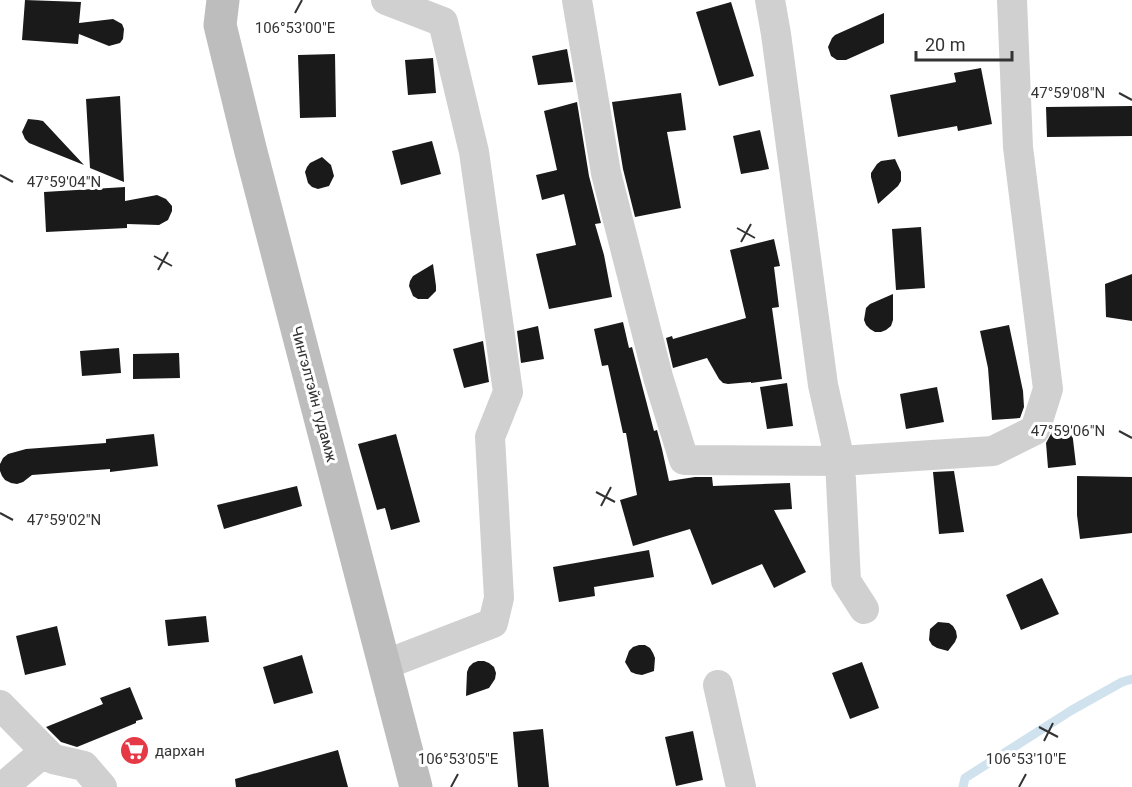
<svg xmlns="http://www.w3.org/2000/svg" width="1132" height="787" viewBox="0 0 1132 787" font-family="Roboto,sans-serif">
  <rect width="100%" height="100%" fill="#fff"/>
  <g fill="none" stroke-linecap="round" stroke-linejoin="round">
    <!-- stream -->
    <path stroke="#cfe2ee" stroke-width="9" d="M963,787L965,778L1072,710L1122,682L1132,679"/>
  </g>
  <!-- building -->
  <path fill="#1a1a1a" d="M25,0L81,2L79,23L113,19L122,24L124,29L123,39L120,43L109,46L79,34L78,44L22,40Z
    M731,2L754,76L719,86L696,12Z
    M884,13V43L846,60H837L831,56L828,47L832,38L835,35Z
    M567,49L573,82L538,85L532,56Z
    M335,54L336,117L300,118L298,55Z
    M433,58L436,93L408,95L405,60Z
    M981,68L992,124L958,131L957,126L898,137L890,95L956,82L954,73Z
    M681,93L686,130L667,132L681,208L635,217L623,169L612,102Z
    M120,96L124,182L90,168L86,99Z
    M577,102L589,176L601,223L595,224L604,255L612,297L549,309L536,254L576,245L564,194L542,200L536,175L557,170L544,111Z
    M1132,106V136L1047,137L1046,107Z
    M28,119L38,120L43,121L84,165L29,143L25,139L22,132Z
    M760,130L769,169L741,174L733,136Z
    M432,141L441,174L401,185L392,151Z
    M322,157L331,165L334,176L329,186L318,189L312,187L308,183L305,172L307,167L310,163Z
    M895,159L901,172V181L898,186L878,204L871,177V173L877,164L881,161Z
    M125,187V201L157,195L166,199L172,206V211L168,220L159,225L127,224V228L46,232L44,192Z
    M921,227L925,288L896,290L892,229Z
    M774,239L780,266L774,267L779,307L772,308L782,379L751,383V382L728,384L723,383L719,379L707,358L673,368L666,338L672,336L673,339L746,318L730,250Z
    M433,264L436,286V291L428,299H418L413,296L409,286L410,281L413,276Z
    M1132,274V321L1106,317L1105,284Z
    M893,294V320L891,326L886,330L881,332H875L870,329L866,325L864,320L866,308L870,304Z
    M623,322L629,348L632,347L654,431L657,430L662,449L669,481L695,477H712L713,486L790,483L792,509L774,510L806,572L774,588L762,564L712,585L690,529L633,546L620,500L637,495L626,433H623L608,365L602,366L594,329Z
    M1009,325L1023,391L1024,407L1020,418L992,420L988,368L980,331Z
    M538,326L544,359L521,363L517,331Z
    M483,341L489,382L464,388L453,349Z
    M119,348L121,373L82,376L80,351Z
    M179,353L180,378L133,379V354Z
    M787,383L793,426L767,429L760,387Z
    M937,387L944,422L906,429L900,394Z
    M1072,431L1076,465L1048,468L1046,443L1052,432Z
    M154,434L158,466L110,472V469L32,475L23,482L17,484L11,483L5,480L2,476L0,471V464L3,458L8,454L26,449L106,443V439Z
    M396,434L420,522L391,530L385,508L377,510L358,444Z
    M954,471L964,532L939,534L933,472Z
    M1077,476L1132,477V533L1080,539L1077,515Z
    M297,486L302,506L224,529L217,505Z
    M649,550L654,577L594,587L595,596L559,602L553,567Z
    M1042,578L1059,614L1021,630L1006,595Z
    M206,616L209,642L168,646L165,620Z
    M938,622L949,623L953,626L956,631L957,637L955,642L948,651L937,648L932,645L929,640L930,629Z
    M57,626L66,665L25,675L16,636Z
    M639,645H645L650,648L653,653L655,658L654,671L642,675L636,674L631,672L625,662L629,651L633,647Z
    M302,655L313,693L274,704L263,667Z
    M478,661H484L489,663L494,667L496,673L495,679L489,688L466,696L467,672L469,667L473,663Z
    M862,662L879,708L850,719L832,673Z
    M130,687L143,719L136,721V723L77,747L61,742L46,727L103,704L100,698Z
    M543,729L549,787H518L513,732Z
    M693,731L703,780L676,786L665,737Z
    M338,750L348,787H236L235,779Z"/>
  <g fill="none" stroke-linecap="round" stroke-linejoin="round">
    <!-- street -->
    <path stroke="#d0d0d0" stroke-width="30" d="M577,0L606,173L658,377L684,460L840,461L993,451L1035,430L1048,389L1018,147L1012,0
      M770,0L776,34L823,385L840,461L846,581L864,609
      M384,665L493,623L499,598L490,437L508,392L474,152L443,22L386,0
      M718,685L741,787
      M0,705L53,759L84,766L102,787
      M3,787L45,751"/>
    <!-- secondary -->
    <path stroke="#bdbdbd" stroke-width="33" d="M223,0L220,25L250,148L416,787"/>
  </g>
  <!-- ticks -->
  <path fill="none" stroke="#333" stroke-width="2" d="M295,13L302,0M1119,93L1132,100M0,175L13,182M737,228L755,238M741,242L751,224M154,256L172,266M158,270L168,252M1119,431L1132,438M596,492L615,502M601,506L611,487M0,513L13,520M1039,727L1058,737M1044,741L1053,723M451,787L458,774M1019,787L1026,774"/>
  <!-- icons -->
  <defs>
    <symbol id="supermarket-disc" viewBox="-11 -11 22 22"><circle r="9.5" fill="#e63946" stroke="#fff"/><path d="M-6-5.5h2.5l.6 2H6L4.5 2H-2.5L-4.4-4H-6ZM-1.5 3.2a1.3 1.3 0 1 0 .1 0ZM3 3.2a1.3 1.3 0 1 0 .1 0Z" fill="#fff"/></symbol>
  </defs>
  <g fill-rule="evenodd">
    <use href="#supermarket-disc" x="118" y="734" width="33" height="33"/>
  </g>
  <g text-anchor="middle" stroke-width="6" stroke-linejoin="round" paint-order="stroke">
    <!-- street labels -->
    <g font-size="15" fill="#333" stroke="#fff">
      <text transform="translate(314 394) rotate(75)" y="5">Чингэлтэйн гудамж</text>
    </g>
    <!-- poi labels -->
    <g font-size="15" fill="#333" stroke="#fff" text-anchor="start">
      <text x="155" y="756">дархан</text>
    </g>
  </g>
  <g font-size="15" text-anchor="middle" fill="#333" stroke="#fff" stroke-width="6" stroke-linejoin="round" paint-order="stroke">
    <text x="295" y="33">106°53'00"E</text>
    <text x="1068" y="98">47°59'08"N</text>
    <text x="64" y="187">47°59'04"N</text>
    <text x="1068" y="436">47°59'06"N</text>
    <text x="64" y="525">47°59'02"N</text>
    <text x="458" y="764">106°53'05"E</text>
    <text x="1026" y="764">106°53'10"E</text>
  </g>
  <!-- scale -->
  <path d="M916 51v9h96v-9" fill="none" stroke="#333333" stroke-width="3"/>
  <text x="925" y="51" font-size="18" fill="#333333" stroke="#ffffff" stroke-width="4.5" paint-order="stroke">20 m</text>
</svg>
